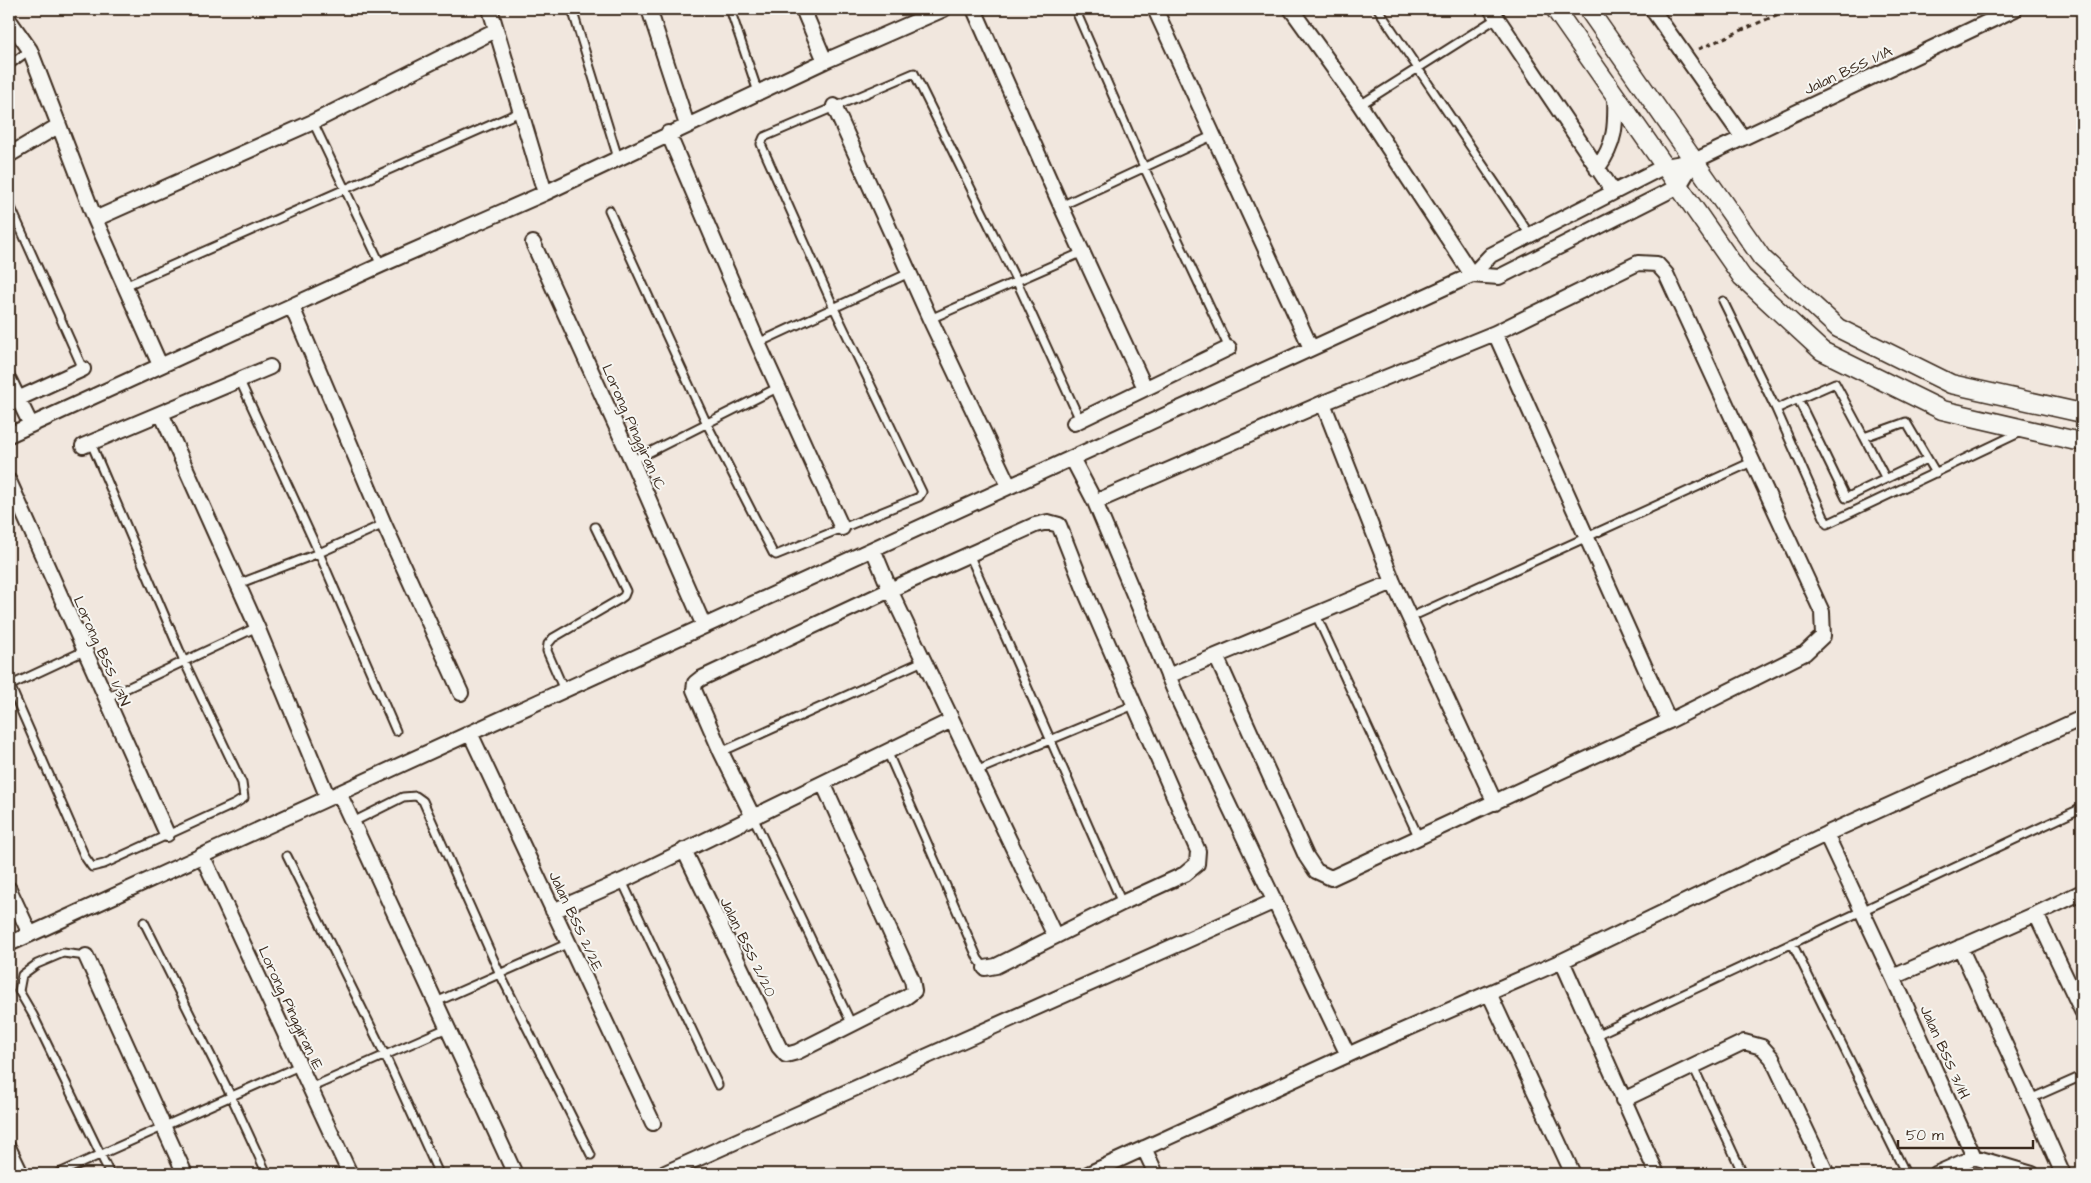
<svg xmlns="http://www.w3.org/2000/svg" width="2091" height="1183" viewBox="0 0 2091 1183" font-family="'Architects Daughter',sans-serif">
  <rect width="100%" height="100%" fill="#f1e7de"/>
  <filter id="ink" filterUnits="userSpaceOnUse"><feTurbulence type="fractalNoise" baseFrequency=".02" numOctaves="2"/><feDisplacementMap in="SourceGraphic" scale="10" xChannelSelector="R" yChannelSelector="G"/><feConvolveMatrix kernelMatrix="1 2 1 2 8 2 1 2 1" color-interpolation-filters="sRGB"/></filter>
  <g filter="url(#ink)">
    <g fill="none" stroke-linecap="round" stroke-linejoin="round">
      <defs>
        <path id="service" d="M572,9L618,158
          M730,9L758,92
          M1075,9L1144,167L1229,348
          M1378,9L1530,235
          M9,65L30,50
          M1360,105L1497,18
          M313,122L381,265
          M9,203L83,369
          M1061,206L1214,135
          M609,210L707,424L773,553L776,555L919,497L922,492L834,308L761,144L764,137L914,73L1017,282L1080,420
          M125,286L520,112
          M1723,301L1776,409L1827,524L2021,432
          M930,319L1083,252
          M758,343L909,273
          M240,381L319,553L396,731
          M1798,399L1846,498L1927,459
          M1776,409L1835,383L1864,437L1906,422L1936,473
          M1864,437L1886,479
          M632,461L779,387
          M969,554L1122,903
          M238,584L319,553L384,524
          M1316,615L1419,838
          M1409,618L1754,461
          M9,683L85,857L92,867L104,864L235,804L244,798L242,783L184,661L91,443
          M9,686L84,651
          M564,690L547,651L548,644L553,638L620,599L624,596L626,591L595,527
          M106,698L257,627
          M887,751L978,959L985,968
          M721,752L923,661
          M976,771L1134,705
          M753,817L852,1025
          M353,822L403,797L416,796L423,801L500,974L591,1155
          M287,856L385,1055L439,1174
          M622,881L718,1085
          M144,922L231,1096L267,1174
          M1792,943L1906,1174
          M86,956L63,953L37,964L22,975L19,991L33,1015L110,1174
          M436,1002L569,943
          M1594,1036L2082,808
          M1693,1066L1743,1174
          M310,1088L447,1028
          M2030,1099L2082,1076
          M57,1174L299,1066"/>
        <path id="minor" d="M490,9L545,193
          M649,9L687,125
          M803,9L825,61
          M974,9L1061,206L1145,388
          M1155,9L1311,348
          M1291,9L1360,105L1472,275
          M1491,9L1613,191
          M1652,9L1743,138
          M9,20L30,50L95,219L160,365
          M834,106L930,319L1009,486
          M668,133L758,343L842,528
          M9,155L58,126
          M1597,169C1616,143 1616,125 1615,94
          M95,219L313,122L496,30
          M533,243L632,461L704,626
          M1472,275L1499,277L1679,186L1694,161
          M292,307L384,524L461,693
          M1495,333L1669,721
          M9,380L31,425
          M9,403L83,369
          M1323,403L1393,582L1495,803
          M161,413L257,627L328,798
          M1074,423L1229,348
          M9,435L381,265L545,193L825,61L944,9
          M83,446L270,367
          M1072,458L1095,502L1178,699L1348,1055
          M9,481L167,834
          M1095,502L1323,403L1495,333L1638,263L1657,264L1666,274L1822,612L1823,636L1805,653L1669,721L1331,878L1316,871L1306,856L1216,656
          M873,549L890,590L1055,936
          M1168,676L1393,582
          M470,733L653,1123
          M339,793L515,1174
          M753,817L721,752L694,690L695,683L700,679L890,590L1035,525L1048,522L1059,525L1085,591L1198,851L1197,864L1185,874L1122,903L996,966L985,968
          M1826,834L1893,977L2036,914L2082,892
          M684,850L779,1047L786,1055L797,1052L906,997L914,991L912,980L823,783
          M202,855L350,1174
          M9,889L30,934
          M553,911L622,881L952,720
          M2036,914L2082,1011
          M9,944L1472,275L1491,255L1665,166L1694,161L2015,9
          M1960,947L2030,1099L2063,1174
          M86,956L185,1174
          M1562,961L1657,1174
          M1893,977L1974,1157L1936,1174
          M1489,993L1573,1174
          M1623,1100L1744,1042L1762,1047L1772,1058L1827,1174
          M1144,1148L1156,1174
          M9,1149L21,1174
          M1974,1157L2032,1174
          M663,1174L1275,901
          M1088,1174L1363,1048L1562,961L1826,834L2082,718"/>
        <path id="tertiary" d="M1555,9L1742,277L1822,351L1942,410L2072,440L2082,441
          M1588,9L1762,258L1838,328L1951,384L2082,413"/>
      </defs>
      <!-- service casing -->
      <use href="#service" stroke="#3b2a1e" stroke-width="11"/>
      <!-- minor casing -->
      <use href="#minor" stroke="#3b2a1e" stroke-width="18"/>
      <!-- tertiary casing -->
      <use href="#tertiary" stroke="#3b2a1e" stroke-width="21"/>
      <!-- path -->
      <path stroke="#3b2a1e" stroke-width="3" stroke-dasharray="5 4" stroke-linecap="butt" d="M1699,49L1790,9"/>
      <!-- service -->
      <use href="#service" stroke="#f6f6f2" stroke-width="7"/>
      <!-- minor -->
      <use href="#minor" stroke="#f6f6f2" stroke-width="14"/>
      <!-- tertiary -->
      <use href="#tertiary" stroke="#f6f6f2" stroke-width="18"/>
    </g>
  </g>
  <g text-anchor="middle" stroke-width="4" stroke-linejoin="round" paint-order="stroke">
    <!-- street labels -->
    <g font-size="15" fill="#3b2a1e" stroke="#f6f6f2">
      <text transform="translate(1848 70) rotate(-25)" y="5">Jalan BSS 1/1A</text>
      <text transform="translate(634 427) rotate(66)" y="5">Lorong Pinggiran 1C</text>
      <text transform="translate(102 651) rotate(66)" y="5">Lorong BSS 1/3N</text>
      <text transform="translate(576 921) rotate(65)" y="5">Jalan BSS 2/2E</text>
      <text transform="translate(748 947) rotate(64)" y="5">Jalan BSS 2/20</text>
      <text transform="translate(291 1008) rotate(65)" y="5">Lorong Pinggiran 1E</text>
      <text transform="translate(1945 1052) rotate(66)" y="5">Jalan BSS 3/1H</text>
    </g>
  </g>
  <!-- margin -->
  <rect width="2091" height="1183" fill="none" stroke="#f6f6f2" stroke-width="30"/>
  <rect x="15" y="15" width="2061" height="1153" fill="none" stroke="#3b2a1e" stroke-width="2" filter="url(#ink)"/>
  <!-- scale -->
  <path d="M1898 1140v8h135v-8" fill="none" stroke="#3b2a1e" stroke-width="2.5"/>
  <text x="1906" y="1140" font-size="15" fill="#3b2a1e" stroke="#f6f6f2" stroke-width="4" paint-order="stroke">50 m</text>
</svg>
